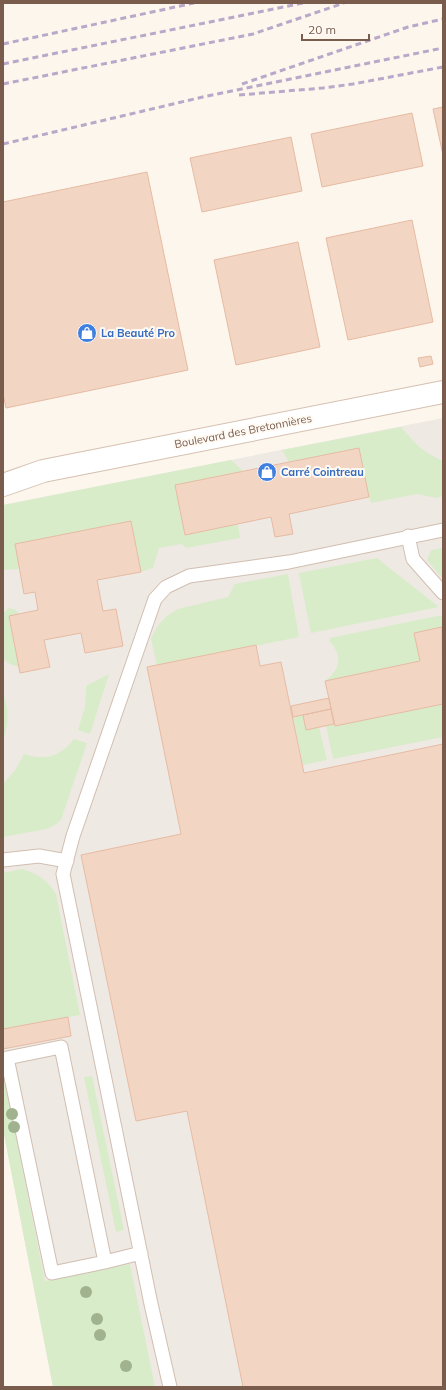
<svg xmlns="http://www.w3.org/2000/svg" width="446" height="1390" viewBox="0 0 446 1390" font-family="Mulish,sans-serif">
  <rect width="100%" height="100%" fill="#fdf6ec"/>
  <!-- industrial -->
  <path fill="#efe9e4" d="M443,418V1387H53L3,1129V505Z"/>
  <!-- green -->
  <path fill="#d8ecc9" d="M401,427C416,444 421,451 443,461V496L436,498L417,494L371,503L369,497L359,448L289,462L282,450Z
    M231,460L243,471L175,486L185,535L238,524L240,538L186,548L182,544L159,548L153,568L141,572L131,521L15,544L19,569L3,570V505Z
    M443,548V579L427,560L431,550Z
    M377,558L439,607L311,633L299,573Z
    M288,574L299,637L157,666L151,639C157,625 164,616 178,609L228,597L235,584Z
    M9,608L16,610L19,614L9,616L19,667L10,664L3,659V613Z
    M437,616H443V631L442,627L414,633L420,661L325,681C341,669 343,655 329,641L330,638Z
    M109,674L90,734L78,730L85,707L86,686Z
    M3,694C9,708 9,724 3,739Z
    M443,704V737L333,759L326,726L334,724L335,726Z
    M303,715L307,730L319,727L327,760L303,765L293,717Z
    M74,739L87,743L61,820L55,825L47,829L3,837V784L16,769L24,754C45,761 60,757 74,739Z
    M21,869C37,873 47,879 56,894L80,1015L3,1029V873Z
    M3,1072L45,1281L130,1264L155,1387H53L3,1129Z
    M92,1076L124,1230L116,1232L84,1077Z"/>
  <!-- building -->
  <path fill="#f3d5c3" stroke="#e6bba3" d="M443,107V155L433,109Z
    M412,113L423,166L322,187L311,134Z
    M291,137L302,191L202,212L190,158Z
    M147,172L188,370L6,408L3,394V202Z
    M412,220L433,322L348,340L326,238Z
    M298,242L320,347L236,365L214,260Z
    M431,356L433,364L420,367L418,358Z
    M359,448L369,497L289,514L293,534L275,537L271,517L185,535L175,485Z
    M131,521L141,572L97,580L103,611L116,609L123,646L85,653L81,633L44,640L50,667L20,673L9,616L38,610L35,592L24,594L15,544Z
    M442,627L443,704L335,726L325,681L420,661L414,633Z
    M256,645L260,666L281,662L304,773L443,744V1387H243L187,1111L136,1121L81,855L181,834L147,667Z
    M329,698L331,709L293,717L291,706Z
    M331,709L334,724L306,730L303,715Z
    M68,1017L71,1036L3,1049V1029Z"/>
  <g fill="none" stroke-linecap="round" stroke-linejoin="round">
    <defs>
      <path id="lane" d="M408,536L413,559L443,593
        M3,860L39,856L67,861
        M61,1047L105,1262L52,1273L7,1058Z
        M105,1262L141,1253
        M170,1387L151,1304L63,874L73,836L155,599L166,587L189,576L289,562L443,530"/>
      <path id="secondary" d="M3,485L43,471L443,392"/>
    </defs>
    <!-- lane casing -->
    <use href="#lane" stroke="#d1beb0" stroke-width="15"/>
    <!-- secondary casing -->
    <use href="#secondary" stroke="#d6c0b0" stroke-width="24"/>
    <!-- lane -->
    <use href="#lane" stroke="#fff" stroke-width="13"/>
    <!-- secondary -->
    <use href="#secondary" stroke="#fff" stroke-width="22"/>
    <!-- rail -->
    <path stroke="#b9a8c9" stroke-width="3" stroke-dasharray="6 4" stroke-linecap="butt" d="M3,44L194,3
      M3,64L303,3
      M3,84L253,34L344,3
      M242,84L408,27L443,19
      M239,95L323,88L353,84L443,67
      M3,144L207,96L443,48"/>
  </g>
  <!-- trees -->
  <g fill="#a0b28e">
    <circle cx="12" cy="1114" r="6"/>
    <circle cx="14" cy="1127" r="6"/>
    <circle cx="86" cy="1292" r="6"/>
    <circle cx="97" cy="1319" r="6"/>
    <circle cx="100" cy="1335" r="6"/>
    <circle cx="126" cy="1366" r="6"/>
  </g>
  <!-- icons -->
  <defs>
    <symbol id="shop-disc" viewBox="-11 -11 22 22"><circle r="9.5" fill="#3f7fe0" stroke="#fffaf3"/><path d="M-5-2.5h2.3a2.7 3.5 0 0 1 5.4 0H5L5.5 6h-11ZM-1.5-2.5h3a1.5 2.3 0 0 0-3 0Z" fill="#fff"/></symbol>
  </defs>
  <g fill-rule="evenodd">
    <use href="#shop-disc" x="76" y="322" width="22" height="22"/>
    <use href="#shop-disc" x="256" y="461" width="22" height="22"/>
  </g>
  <g text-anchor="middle" stroke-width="4" stroke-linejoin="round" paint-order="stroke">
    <!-- shop labels -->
    <g font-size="11" font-weight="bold" fill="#366cbe" stroke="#fffaf3" text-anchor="start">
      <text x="101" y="337">La Beauté Pro</text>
      <text x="281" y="476">Carré Cointreau</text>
    </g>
    <!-- street labels -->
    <g font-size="11" fill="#7a5c4d" stroke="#fffaf3">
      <text transform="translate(243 431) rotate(-11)" y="4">Boulevard des Bretonnières</text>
    </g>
  </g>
  <!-- border -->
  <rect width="446" height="1390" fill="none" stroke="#7a5c4d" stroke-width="8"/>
  <!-- scale -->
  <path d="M302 34v6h67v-6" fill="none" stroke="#7a5c4d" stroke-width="2"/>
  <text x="308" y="34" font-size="12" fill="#7a5c4d" stroke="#fffaf3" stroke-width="3" paint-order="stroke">20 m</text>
</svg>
